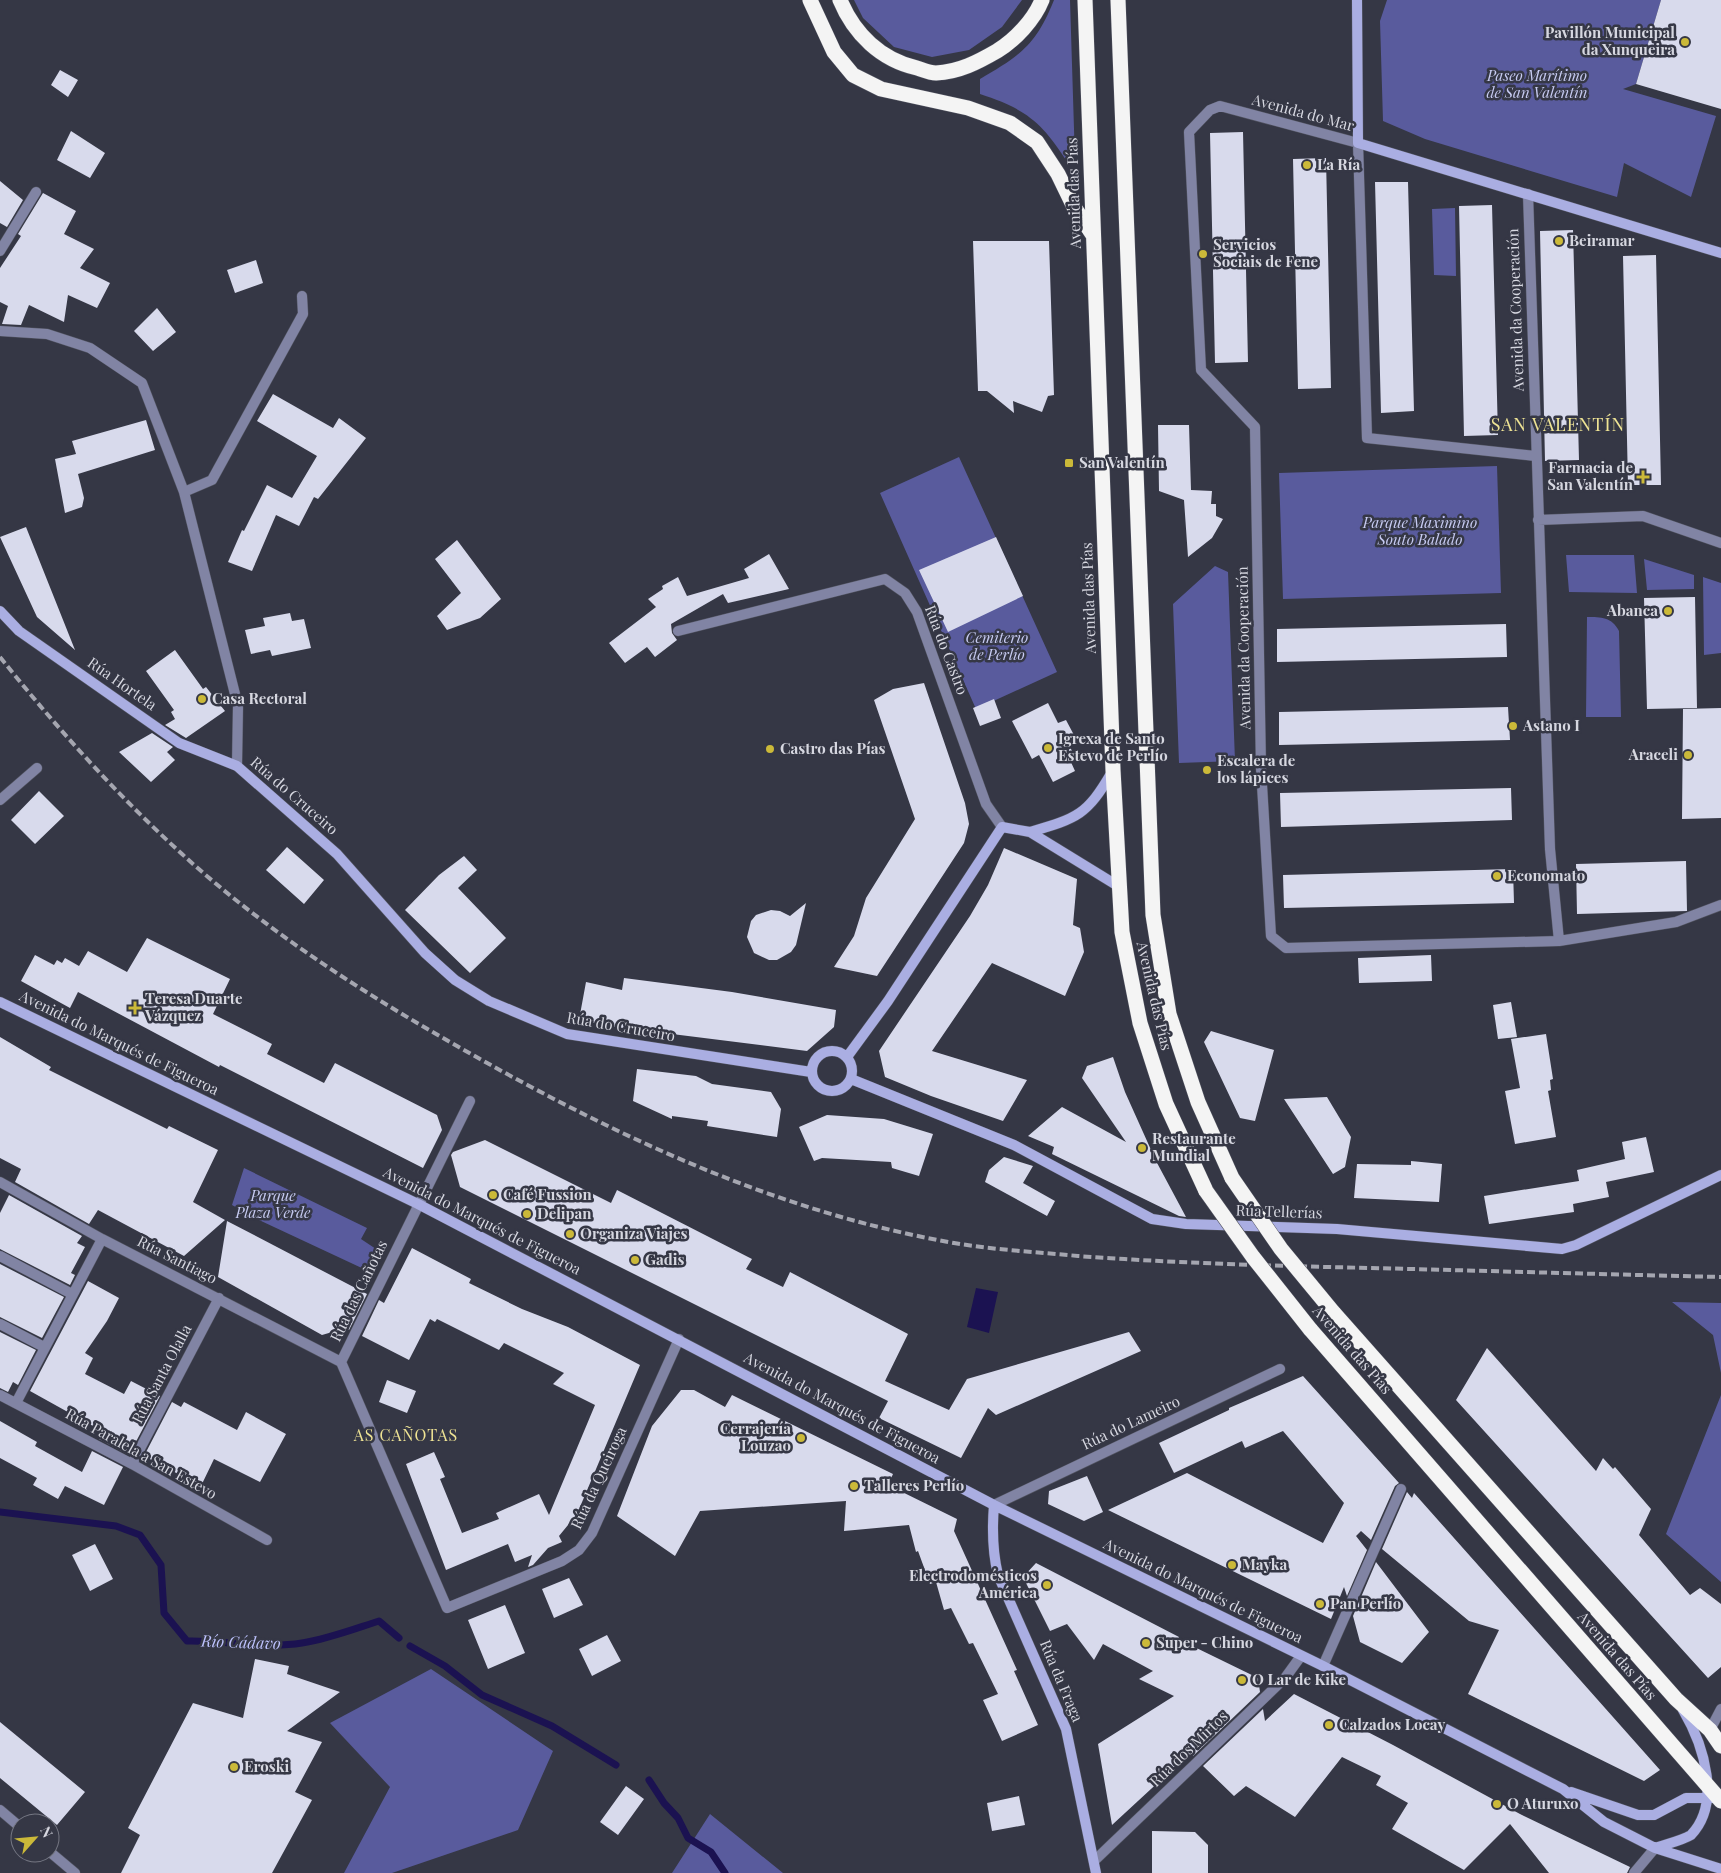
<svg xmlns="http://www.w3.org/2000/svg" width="1721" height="1873" viewBox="0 0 1721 1873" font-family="'Playfair Display',serif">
  <rect width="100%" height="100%" fill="#353745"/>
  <!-- green -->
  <path fill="#595b9d" d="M854,0H1022L1002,27L969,50L932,57L894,47L863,18Z
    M1054,0H1070L1075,161L1068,163C1042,122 1026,109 980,94V79C1021,55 1036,45 1054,0Z
    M1387,0H1661L1636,84L1623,89L1716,116L1691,197L1624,163L1617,197L1425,139L1383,121L1380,21Z
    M1455,208L1456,276L1434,275L1432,209Z
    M959,457L1057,672L976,709L880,493Z
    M1497,466L1501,593L1283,599L1279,473Z
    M1566,555H1634L1637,593L1569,592Z
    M1644,559L1694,575V589L1647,590Z
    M1215,566L1228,572L1235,761L1179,763L1173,604Z
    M1703,577L1721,583V653L1704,655Z
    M1587,617C1601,617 1612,617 1619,631L1621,717H1586Z
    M244,1168L367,1228L361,1239L376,1249L366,1270L259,1220L232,1205Z
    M1672,1302L1721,1303V1373L1713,1335Z
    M1721,1395V1582L1666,1534Z
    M431,1669L553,1751L518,1830L392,1873H344L390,1787L330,1723Z
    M710,1814L783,1873H672Z"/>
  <!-- water -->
  <path fill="#1b1251" d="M976,1288L998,1292L989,1333L967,1327Z"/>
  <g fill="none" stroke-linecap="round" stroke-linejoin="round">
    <!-- stream -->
    <path stroke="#1b1251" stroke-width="7" d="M0,1512L116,1526L140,1535L161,1565L164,1613L187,1641C225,1640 264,1649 302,1643C328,1639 354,1629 379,1621L399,1638
      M410,1646L445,1666L482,1695L552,1726L616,1765
      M649,1780L664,1803L678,1818L688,1838L711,1852L725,1873"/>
  </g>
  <!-- building -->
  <path fill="#d8daec" d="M1661,0H1721V109L1636,84Z
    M60,70L78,80L68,97L51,85Z
    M71,131L105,153L90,178L57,160Z
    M1243,132L1248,362L1215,363L1210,133Z
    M1326,158L1331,388L1298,389L1293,159Z
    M0,181L23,200L7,227L0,223Z
    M1375,182H1408L1414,411L1381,413Z
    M43,193L76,211L64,234L94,249L80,268L110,283L97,308L68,295L64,322L29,305L21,325L2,324L8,306L0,302V268L21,236L18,234Z
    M1492,205L1498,435L1464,436L1459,206Z
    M1573,230L1579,460L1545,461L1540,231Z
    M973,241H1049L1054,395L1048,396L1042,412L1013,401L1014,413L987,391H978Z
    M1656,255L1661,485H1628L1623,256Z
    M256,260L263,283L235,293L227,270Z
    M157,308L176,332L153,351L134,331Z
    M273,394L333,428L339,418L366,438L318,499L314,497L299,526L276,515L252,571L228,562L242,530L244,531L267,485L292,498L317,456L257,421Z
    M146,420L155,450L78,474L84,498L82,507L65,513L55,459L76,454L72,441Z
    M1158,425H1189L1191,490L1212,491L1211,504H1216V516L1223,519L1212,538L1188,557L1184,500L1159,491Z
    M26,527L75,650L37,617L0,537Z
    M996,537L1023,596L948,632L919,570Z
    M457,540L501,599L480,618L447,630L437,616L461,593L435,559Z
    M769,554L789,589L728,603L723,594L671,624L672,633L677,640L655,657L647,647L625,663L609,643L656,607L648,599L663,589L662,586L678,577L687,596L749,578L744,569Z
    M1695,597L1697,708L1647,709L1644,598Z
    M290,613L292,621L304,619L311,648L272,656L270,650L251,654L245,630L265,626L263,618Z
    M1506,624L1507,657L1277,662V629Z
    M175,650L203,689L206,687L225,711L186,738L165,725L175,719L171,712L174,710L146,671Z
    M924,683L965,803L969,824L964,843L877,976L834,967L854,936L866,898L915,819L874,700L893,689Z
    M994,699L1001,718L980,726L973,708Z
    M1048,703L1058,723L1066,720L1075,737L1067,741L1075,757L1070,760L1075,771L1053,782L1039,755L1032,759L1012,721Z
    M1508,707L1510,740L1279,745V712Z
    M1721,708V818L1682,819L1683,709Z
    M152,733L173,747L167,752L175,760L151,782L119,752Z
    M1511,788L1512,820L1281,827L1280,793Z
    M39,791L64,816L35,844L11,820Z
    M287,847L324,880L304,904L266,870Z
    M1004,848L1077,879L1073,925L1080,928L1084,952L1065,996L992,963L932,1051L1027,1080L1003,1121L931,1096L885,1077L879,1051L970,916L988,885Z
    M464,856L477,870L458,888L506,938L470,973L405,910L439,875Z
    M1686,861L1687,911L1577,914L1576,864Z
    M1513,869L1514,903L1284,908L1283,875Z
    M806,903L796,945L791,952L777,960H769L754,953L747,937L751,921L756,915L771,910L780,911L790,916Z
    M147,938L230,979L213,1014L272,1044L267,1054L324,1083L335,1063L437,1115L442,1130L423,1168L220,1065L219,1067L78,992L70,1008L21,981L35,955L54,965L57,960L62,963L65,958L79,966L88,951L127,972Z
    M1431,955L1432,981L1359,983L1358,958Z
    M624,978L732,992L836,1010L834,1027L807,1051L616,1027L579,1020L586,982L622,990Z
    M1511,1002L1517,1037L1498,1039L1493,1005Z
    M1211,1031L1274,1050L1255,1121L1240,1118L1204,1042Z
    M1546,1034L1553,1079L1550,1080L1551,1090L1548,1091L1556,1137L1515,1144L1505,1091L1520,1088L1511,1039Z
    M0,1037L51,1067L49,1070L167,1129L169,1126L218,1150L193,1202L225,1220L184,1256L98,1210L89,1224L15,1182L21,1169L0,1158Z
    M1113,1057L1125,1092L1156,1161L1186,1217L1179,1216L1052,1154L1054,1147L1028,1136L1062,1107L1126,1142L1082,1078L1087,1066Z
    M637,1069L696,1076L712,1084L771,1092L781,1109L777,1137L707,1126L708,1121L672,1116V1119L633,1101Z
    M1327,1097L1351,1137L1345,1167L1333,1174L1284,1099Z
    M827,1115L884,1119L933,1134L919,1176L892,1168L891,1162L822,1158L814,1161L799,1127Z
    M1646,1137L1654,1172L1606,1182L1609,1197L1573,1204L1574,1212L1489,1224L1484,1196L1579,1181L1577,1170L1625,1159L1622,1142Z
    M485,1140L611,1203L617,1190L752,1259L746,1269L783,1287L790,1272L908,1334L885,1381L949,1410L967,1379L1129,1332L1141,1351L996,1415L988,1408L961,1458L879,1418L888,1401L460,1187L451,1155L453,1152Z
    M1004,1157L1033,1166L1023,1183L1055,1201L1047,1216L985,1182L989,1170Z
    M1411,1161L1442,1164L1439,1202L1354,1198L1357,1164L1411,1165Z
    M9,1195L82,1236L77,1243L85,1247L71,1273L75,1275L70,1285L0,1249V1213Z
    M227,1221L367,1294L349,1330L346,1328L322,1335L218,1277Z
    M412,1248L471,1279L469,1283L522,1309L568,1327L640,1365L577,1514L559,1536L562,1542L548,1548L533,1565L528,1567L532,1555L515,1562L508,1544L446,1570L406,1464L434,1452L445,1477L440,1479L462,1533L499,1519L496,1513L539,1494L549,1515L595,1405L553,1384L564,1373L504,1343L499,1350L437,1319L435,1322L430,1319L409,1360L362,1336L379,1300L384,1303Z
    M0,1264L64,1297L42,1338L0,1317Z
    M88,1281L119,1298L107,1321L85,1353L93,1358L85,1374L124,1394L131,1381L160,1396L129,1455L99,1439L102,1431L30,1391Z
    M0,1332L36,1350L18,1385L13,1382L8,1392L0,1388Z
    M1487,1348L1596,1471L1603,1458L1613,1469L1615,1467L1651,1509L1639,1535L1690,1595L1700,1588L1721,1604V1667L1708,1678L1456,1400Z
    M1303,1376L1399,1483L1395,1486L1371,1540L1361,1531L1356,1536L1367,1550L1347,1596L1344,1587L1331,1619L1108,1510L1187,1473L1323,1543L1344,1503L1283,1431L1245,1448L1242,1441L1174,1473L1159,1443L1229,1410V1408Z
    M387,1380L416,1391L407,1413L379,1402Z
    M681,1390H694L725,1407L732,1395L893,1474L888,1485L957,1519L954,1531L1017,1670L1014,1671L1038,1725L1002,1741L983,1700L998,1694L973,1643L969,1644L951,1608L944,1610L936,1582L930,1584L918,1551L916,1552L909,1525L844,1531L846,1501L700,1511L675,1556L617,1516L652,1426Z
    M172,1402L181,1407L184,1402L237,1430L246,1412L286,1434L260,1482L214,1459L201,1486L144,1456Z
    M0,1421L37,1442L35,1446L82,1472L92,1451L123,1467L104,1505L65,1486L58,1499L33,1485L37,1478L0,1458Z
    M1087,1476L1103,1512L1084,1521L1048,1504L1049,1491Z
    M1407,1492L1412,1498L1414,1493L1660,1770L1644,1781L1468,1694L1499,1630L1469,1621L1382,1549Z
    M95,1544L113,1579L90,1591L72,1555Z
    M1376,1562L1429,1632L1402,1663L1360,1642L1353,1616Z
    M1036,1563L1179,1637L1178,1639L1258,1678L1260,1692L1193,1756L1190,1753L1112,1825L1098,1744L1174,1696L1139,1679L1153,1671L1103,1644L1094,1660L1067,1624L1050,1631L1023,1577Z
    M569,1578L583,1605L554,1618L542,1589Z
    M505,1605L525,1653L488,1669L468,1620Z
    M607,1635L621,1661L592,1676L579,1649Z
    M255,1659L289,1666L287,1674L340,1692L287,1731L322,1742L295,1792L312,1800L272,1873H121L140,1835L128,1828L193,1703L243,1718Z
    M1294,1694L1393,1745L1520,1814L1630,1867L1627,1873H1549L1510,1824L1464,1870L1392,1829L1408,1803L1376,1785L1381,1776L1342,1757L1295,1817L1246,1786L1234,1796L1203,1766L1263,1709L1265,1721Z
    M0,1722L85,1792L57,1825L0,1778Z
    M626,1786L644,1799L618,1835L600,1822Z
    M1019,1796L1025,1825L992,1831L987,1803Z
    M1152,1831L1195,1832L1208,1845V1873H1152Z"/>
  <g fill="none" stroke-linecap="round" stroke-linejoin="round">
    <defs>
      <path id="street" d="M1528,194L1550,849L1559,941
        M0,251L36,192
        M0,331L47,334L90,348L142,383L184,492L238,706L237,766
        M1535,456L1367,438L1358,143L1220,106L1210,110L1189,132L1201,370L1255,427L1261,768L1271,936L1286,948L1559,941L1676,922L1721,905
        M184,492L212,480L303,314L302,296
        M1538,520L1643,516L1721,543
        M678,631L885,579L905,593L917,612L986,804L1002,827
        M0,800L37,768
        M470,1101L341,1362L447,1608L562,1561L579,1550L592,1533L679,1339
        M0,1182L102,1239L341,1362
        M0,1256L72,1294
        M0,1324L44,1347
        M0,1395L132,1464L267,1540
        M16,1403L102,1239
        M132,1464L219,1298
        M994,1505L1280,1369
        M1323,1666L1401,1489
        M1710,1730L1721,1709
        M0,1810L20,1827
        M50,1852L75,1873
        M1094,1861L1285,1678L1301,1656
        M1634,1873L1655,1848"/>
      <path id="secondary" d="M1357,0L1358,143L1721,253
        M0,611L19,631L179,743L237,766L337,854L425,953L455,980L489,1001L567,1034L811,1072
        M1030,832C1078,818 1087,815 1112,772
        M0,1002L418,1204L994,1505L1323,1666L1563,1789L1604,1822L1655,1848L1721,1869
        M812 1071a20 20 0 1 1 40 0a20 20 0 1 1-40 0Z
        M847,1057L888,1001L1002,827L1030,832L1118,886
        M851,1079L1014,1145L1152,1219L1186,1224L1337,1229L1562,1249L1576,1245L1721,1175
        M994,1505C992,1529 992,1550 998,1575L1066,1729L1096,1873
        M1571,1792L1638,1815H1654L1686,1798H1721
        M1655,1848C1666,1844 1681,1841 1691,1835C1721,1804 1705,1747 1683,1710"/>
      <path id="highway" d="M810,0L834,52L853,75L881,89L968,108L1010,123L1037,142L1058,174L1074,207L1093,235
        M840,0C854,34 881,60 917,68C923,70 930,73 936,73C959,72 978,62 997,51C1015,40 1034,20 1042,0
        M1085,0L1113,770L1122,932L1140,1023L1166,1104L1206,1191
        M1118,0L1153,915L1169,1014L1198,1102L1232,1178
        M1333,1312L1676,1699L1710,1730L1721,1746
        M1310,1329L1721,1801"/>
    </defs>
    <!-- street casing -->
    <use href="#street" stroke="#525461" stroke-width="11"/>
    <!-- secondary casing -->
    <use href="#secondary" stroke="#525461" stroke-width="11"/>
    <!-- highway casing -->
    <use href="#highway" stroke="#525461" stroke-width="16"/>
    <!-- street -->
    <use href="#street" stroke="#8184a4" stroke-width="10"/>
    <!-- secondary -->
    <use href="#secondary" stroke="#aaaee2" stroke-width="10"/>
    <!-- highway -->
    <use href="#highway" stroke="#f4f4f4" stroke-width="15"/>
    <!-- rail -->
    <path stroke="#a5a6b0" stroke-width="4" stroke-dasharray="8 4" stroke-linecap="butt" d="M0,657C56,727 116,794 182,854C265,930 360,991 457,1046C613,1135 776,1212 954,1243C995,1250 1037,1252 1078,1256C1161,1262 1244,1265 1328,1267C1459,1270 1590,1274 1721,1277"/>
    <defs>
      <path id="highway-bridge" d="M1232,1178L1281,1249L1333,1312
        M1206,1191L1253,1257L1310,1329"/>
    </defs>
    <!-- highway-bridge casing -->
    <use href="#highway-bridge" stroke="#525461" stroke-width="16" stroke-linecap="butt"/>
    <!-- highway-bridge -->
    <use href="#highway-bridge" stroke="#f4f4f4" stroke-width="15"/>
  </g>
  <!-- markers -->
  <g fill="#cbb939" stroke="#353745" stroke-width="2">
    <circle cx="1685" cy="42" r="5"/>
    <circle cx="1307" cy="165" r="5"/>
    <circle cx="1559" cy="241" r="5"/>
    <circle cx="1203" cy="254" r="5"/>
    <rect x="1064" y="458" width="10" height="10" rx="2.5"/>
    <path d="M1640.5 469.5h5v5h5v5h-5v5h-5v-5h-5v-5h5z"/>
    <circle cx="1668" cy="611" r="5"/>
    <circle cx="202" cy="699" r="5"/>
    <circle cx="1513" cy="726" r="5"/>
    <circle cx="1048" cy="748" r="5"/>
    <circle cx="770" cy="749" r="5"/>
    <circle cx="1688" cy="755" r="5"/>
    <circle cx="1207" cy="770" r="5"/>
    <circle cx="1497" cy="876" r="5"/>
    <path d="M132.5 1000.5h5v5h5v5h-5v5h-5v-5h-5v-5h5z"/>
    <circle cx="1142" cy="1148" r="5"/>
    <circle cx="493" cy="1195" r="5"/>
    <circle cx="527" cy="1214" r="5"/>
    <circle cx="570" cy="1234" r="5"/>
    <circle cx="635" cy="1260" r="5"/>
    <circle cx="801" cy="1438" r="5"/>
    <circle cx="854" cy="1486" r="5"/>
    <circle cx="1232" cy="1565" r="5"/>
    <circle cx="1047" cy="1585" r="5"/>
    <circle cx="1320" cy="1604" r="5"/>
    <circle cx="1146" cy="1643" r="5"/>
    <circle cx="1242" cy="1680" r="5"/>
    <circle cx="1329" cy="1725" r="5"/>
    <circle cx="234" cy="1767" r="5"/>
    <circle cx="1497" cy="1804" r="5"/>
  </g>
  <g text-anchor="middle" stroke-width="5" stroke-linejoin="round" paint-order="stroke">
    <!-- poi labels -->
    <g font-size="15" font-weight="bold" fill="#d6d7e0" stroke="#353745" text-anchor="start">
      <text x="1675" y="38" text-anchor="end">Pavillón Municipal<tspan x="1675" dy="17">da Xunqueira</tspan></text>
      <text x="1317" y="170">La Ría</text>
      <text x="1569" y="246">Beiramar</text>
      <text x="1213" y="250">Servicios<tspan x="1213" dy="17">Sociais de Fene</tspan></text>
      <text x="1079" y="468">San Valentín</text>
      <text x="1633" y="473" text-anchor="end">Farmacia de<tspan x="1633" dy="17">San Valentín</tspan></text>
      <text x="1658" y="616" text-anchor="end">Abanca</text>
      <text x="212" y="704">Casa Rectoral</text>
      <text x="1523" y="731">Astano I</text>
      <text x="1058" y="744">Igrexa de Santo<tspan x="1058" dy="17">Estevo de Perlío</tspan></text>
      <text x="780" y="754">Castro das Pías</text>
      <text x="1678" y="760" text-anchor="end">Araceli</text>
      <text x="1217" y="766">Escalera de<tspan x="1217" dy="17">los lápices</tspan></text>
      <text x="1507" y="881">Economato</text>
      <text x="145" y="1004">Teresa Duarte<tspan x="145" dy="17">Vázquez</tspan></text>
      <text x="1152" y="1144">Restaurante<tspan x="1152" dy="17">Mundial</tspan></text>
      <text x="503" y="1200">Café Fussion</text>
      <text x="537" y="1219">Delipan</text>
      <text x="580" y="1239">Organiza Viajes</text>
      <text x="645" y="1265">Gadis</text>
      <text x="791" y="1434" text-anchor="end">Cerrajería<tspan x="791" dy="17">Louzao</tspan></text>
      <text x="864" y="1491">Talleres Perlío</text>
      <text x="1242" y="1570">Mayka</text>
      <text x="1037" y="1581" text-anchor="end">Electrodomésticos<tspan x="1037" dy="17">América</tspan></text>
      <text x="1330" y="1609">Pan Perlío</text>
      <text x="1156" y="1648">Super - Chino</text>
      <text x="1252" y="1685">O Lar de Kike</text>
      <text x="1339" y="1730">Calzados Locay</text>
      <text x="244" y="1772">Eroski</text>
      <text x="1507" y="1809">O Aturuxo</text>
    </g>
    <!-- park labels -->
    <g font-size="15" font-style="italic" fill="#c7cbf2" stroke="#353745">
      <text x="1537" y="81">Paseo Marítimo<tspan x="1537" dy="17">de San Valentín</tspan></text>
      <text x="1420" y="528">Parque Maximino<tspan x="1420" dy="17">Souto Balado</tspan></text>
      <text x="997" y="643">Cemiterio<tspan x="997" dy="17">de Perlío</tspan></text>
      <text x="273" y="1201">Parque<tspan x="273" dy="17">Plaza Verde</tspan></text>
    </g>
    <!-- street labels -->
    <g font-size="15" fill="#d6d7e0" stroke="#353745">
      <text transform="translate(1303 113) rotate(15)" y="5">Avenida do Mar</text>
      <text transform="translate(1074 193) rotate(-92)" y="5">Avenida das Pías</text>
      <text transform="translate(1516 310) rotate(-92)" y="5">Avenida da Cooperación</text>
      <text transform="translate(1089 598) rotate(-92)" y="5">Avenida das Pías</text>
      <text transform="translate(1244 648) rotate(-91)" y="5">Avenida da Cooperación</text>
      <text transform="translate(946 650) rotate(69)" y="5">Rúa do Castro</text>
      <text transform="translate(122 684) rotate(35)" y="5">Rúa Hortela</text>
      <text transform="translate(294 796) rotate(41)" y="5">Rúa do Cruceiro</text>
      <text transform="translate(1154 996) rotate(77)" y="5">Avenida das Pías</text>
      <text transform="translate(621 1027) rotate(10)" y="5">Rúa do Cruceiro</text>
      <text transform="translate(119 1043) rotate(26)" y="5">Avenida do Marqués de Figueroa</text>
      <text transform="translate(1279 1212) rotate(2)" y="5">Rúa Tellerías</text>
      <text transform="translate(482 1221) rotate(27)" y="5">Avenida do Marqués de Figueroa</text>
      <text transform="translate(177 1260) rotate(27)" y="5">Rúa Santiago</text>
      <text transform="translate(359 1291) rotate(-64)" y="5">Rúa das Cañotas</text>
      <text transform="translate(1352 1350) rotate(49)" y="5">Avenida das Pías</text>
      <text transform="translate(162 1374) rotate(-62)" y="5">Rúa Santa Olalla</text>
      <text transform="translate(842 1408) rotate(28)" y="5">Avenida do Marqués de Figueroa</text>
      <text transform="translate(1131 1423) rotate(-25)" y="5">Rúa do Lameiro</text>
      <text transform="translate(141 1454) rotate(29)" y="5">Rúa Paralela a San Estevo</text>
      <text transform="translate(599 1478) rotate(-65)" y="5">Rúa da Queiroga</text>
      <text transform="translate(1203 1591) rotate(26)" y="5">Avenida do Marqués de Figueroa</text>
      <text transform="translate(1617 1656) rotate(49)" y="5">Avenida das Pías</text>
      <text transform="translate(1061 1681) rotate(67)" y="5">Rúa da Fraga</text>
      <text transform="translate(1189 1749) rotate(-44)" y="5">Rúa dos Mirtos</text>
    </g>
    <!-- neighbourhood labels -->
    <g font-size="16" letter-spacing="1" fill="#eee394" stroke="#353745">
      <text x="406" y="1441">AS CAÑOTAS</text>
    </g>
    <!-- water labels -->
    <g font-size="16" font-style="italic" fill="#bec3fe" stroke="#353745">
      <text transform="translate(241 1642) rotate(2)" y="6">Río Cádavo</text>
    </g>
    <!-- quarter labels -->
    <g font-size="18" letter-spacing="1" fill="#eee394" stroke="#353745">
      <text x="1558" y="431">SAN VALENTÍN</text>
    </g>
  </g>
  <!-- north arrow -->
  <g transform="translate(35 1838) rotate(63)"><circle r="24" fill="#353745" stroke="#757783"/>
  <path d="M0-4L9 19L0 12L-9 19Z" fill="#cbb939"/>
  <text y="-8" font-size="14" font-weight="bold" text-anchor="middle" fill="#d6d7e0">N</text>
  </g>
</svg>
